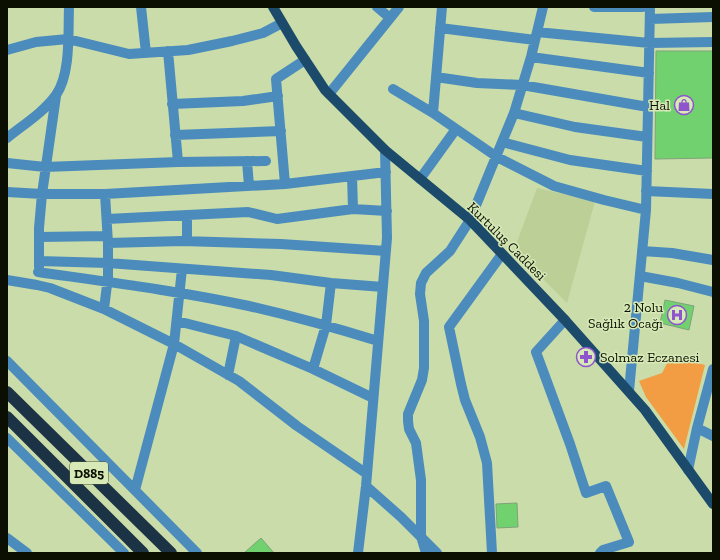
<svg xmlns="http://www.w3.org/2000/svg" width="720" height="560" viewBox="0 0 720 560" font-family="'Zilla Slab',serif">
  <rect width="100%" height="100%" fill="#cadca9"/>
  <!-- built -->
  <path fill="#bbcf97" d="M537,188L595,201L567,303L514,250Z"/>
  <!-- green -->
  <path fill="#f29c43" d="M671,356L705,365L684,449L646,397L639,381L662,373Z"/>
  <!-- building -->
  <path fill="#72d16f" stroke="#7ea37c" d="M656,51H713V158L655,159Z
    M665,300L694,306L689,330L660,323Z
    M517,503L518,527L497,528L496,504Z
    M261,538L274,553H244Z"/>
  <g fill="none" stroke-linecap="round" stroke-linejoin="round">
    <!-- minor -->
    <path stroke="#4b8cbd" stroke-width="10" d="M141,7L146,53
      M377,7L390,18
      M594,7H643
      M650,19L713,17
      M440,28L535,40
      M537,32L649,43L713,42
      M7,50L36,42L68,39L129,54L188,50L232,41L263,33L282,23
      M168,51L178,162
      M531,57L649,73
      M436,77L477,83L522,85L648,107
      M393,89L433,113L442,7
      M329,94L399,7
      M172,104L243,101L278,96
      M433,113L497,157L554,186L604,200L646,210
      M514,113L575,127L647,137
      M175,135L281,131
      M7,138C23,125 44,112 56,95C71,74 68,32 69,7
      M502,142L570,160L647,171
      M247,161L249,186
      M7,163L45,167L178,162L266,161
      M352,176L353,209
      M420,179L456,129
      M285,184L276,79L305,60
      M646,191L713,194
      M7,192L42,194H105L285,184L386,172
      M187,215V241
      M107,219L248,212L277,219L353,209L387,211
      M39,237L107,236
      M108,243L182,241L281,244L386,251
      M642,251L672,253L713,260
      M39,261L108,263L271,275L331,283L383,287
      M39,267V228L42,194L56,96
      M38,272C108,282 179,291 249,306C293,316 336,328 378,341
      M640,276L678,283L713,292
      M7,280L37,285L50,288L104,309L174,344L239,381L297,426L367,474
      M104,309L108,277V243L105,194
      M565,320L536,352L570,444L586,493L606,486L629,542L603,550L600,553
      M177,321L236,336L313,369L373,398
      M7,361L197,553
      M313,369L326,325L331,283
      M228,375L236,336
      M629,391L646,210L650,7
      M697,428L713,436
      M7,438L124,553
      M688,470L697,428L713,369
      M366,486L401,517L437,553
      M135,490L174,344L182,269
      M7,538L27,553
      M358,553L366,486L387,238L385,150
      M426,553L421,536V480L416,443L409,429L408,421V414L422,380L424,368V321L420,294L421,283L426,273L450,251L470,220L514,113L531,57L543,7
      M492,553L487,463L480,437L465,400L461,384L449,327L502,254"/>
    <!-- major -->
    <path stroke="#1b4a6b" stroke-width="10" d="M273,7L296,46L325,90L385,150L470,220L565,320L645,410L713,504"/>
    <!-- highway -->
    <path stroke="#1b3345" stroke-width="12" d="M7,392L171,553
      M7,417L143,553"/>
  </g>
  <!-- icons -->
  <defs>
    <symbol id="shop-ring" viewBox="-11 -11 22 22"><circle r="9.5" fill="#d7e9b6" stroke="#8e55cc" stroke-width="1.5"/><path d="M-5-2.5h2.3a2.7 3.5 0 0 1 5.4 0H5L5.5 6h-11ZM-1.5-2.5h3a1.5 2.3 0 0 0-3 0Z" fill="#8e55cc"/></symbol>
    <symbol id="hospital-ring" viewBox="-11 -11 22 22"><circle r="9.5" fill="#d7e9b6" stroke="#8e55cc" stroke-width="1.5"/><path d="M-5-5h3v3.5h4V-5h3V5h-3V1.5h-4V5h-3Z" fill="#8e55cc"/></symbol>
    <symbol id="pharmacy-ring" viewBox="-11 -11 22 22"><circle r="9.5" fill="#d7e9b6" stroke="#8e55cc" stroke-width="1.5"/><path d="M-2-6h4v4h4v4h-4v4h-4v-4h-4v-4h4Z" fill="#8e55cc"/></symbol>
  </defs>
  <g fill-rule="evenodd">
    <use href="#shop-ring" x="673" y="94" width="22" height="22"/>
    <use href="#hospital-ring" x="666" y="304" width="22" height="22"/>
    <use href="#pharmacy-ring" x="575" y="346" width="22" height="22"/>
  </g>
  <g text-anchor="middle" stroke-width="3" stroke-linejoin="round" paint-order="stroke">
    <!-- shield labels -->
    <rect fill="#d7e9b6" stroke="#485037" stroke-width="1" x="70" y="462" width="38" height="22" rx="3"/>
    <g font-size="13" font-weight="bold" fill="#0a0f01">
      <text x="89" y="478">D885</text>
    </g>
    <!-- poi labels -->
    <g font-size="14" fill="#0a0f01" stroke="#d7e9b6" text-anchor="end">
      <text x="670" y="110">Hal</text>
      <text x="663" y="312">2 Nolu<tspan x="663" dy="16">Sağlık Ocağı</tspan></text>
      <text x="600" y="362" text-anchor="start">Solmaz Eczanesi</text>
    </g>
    <!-- street labels -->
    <g font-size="14" fill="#0a0f01" stroke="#d7e9b6">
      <text transform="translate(507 241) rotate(45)" y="5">Kurtuluş Caddesi</text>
    </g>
  </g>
  <!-- border -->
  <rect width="720" height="560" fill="none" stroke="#0a0f01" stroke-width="16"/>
</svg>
